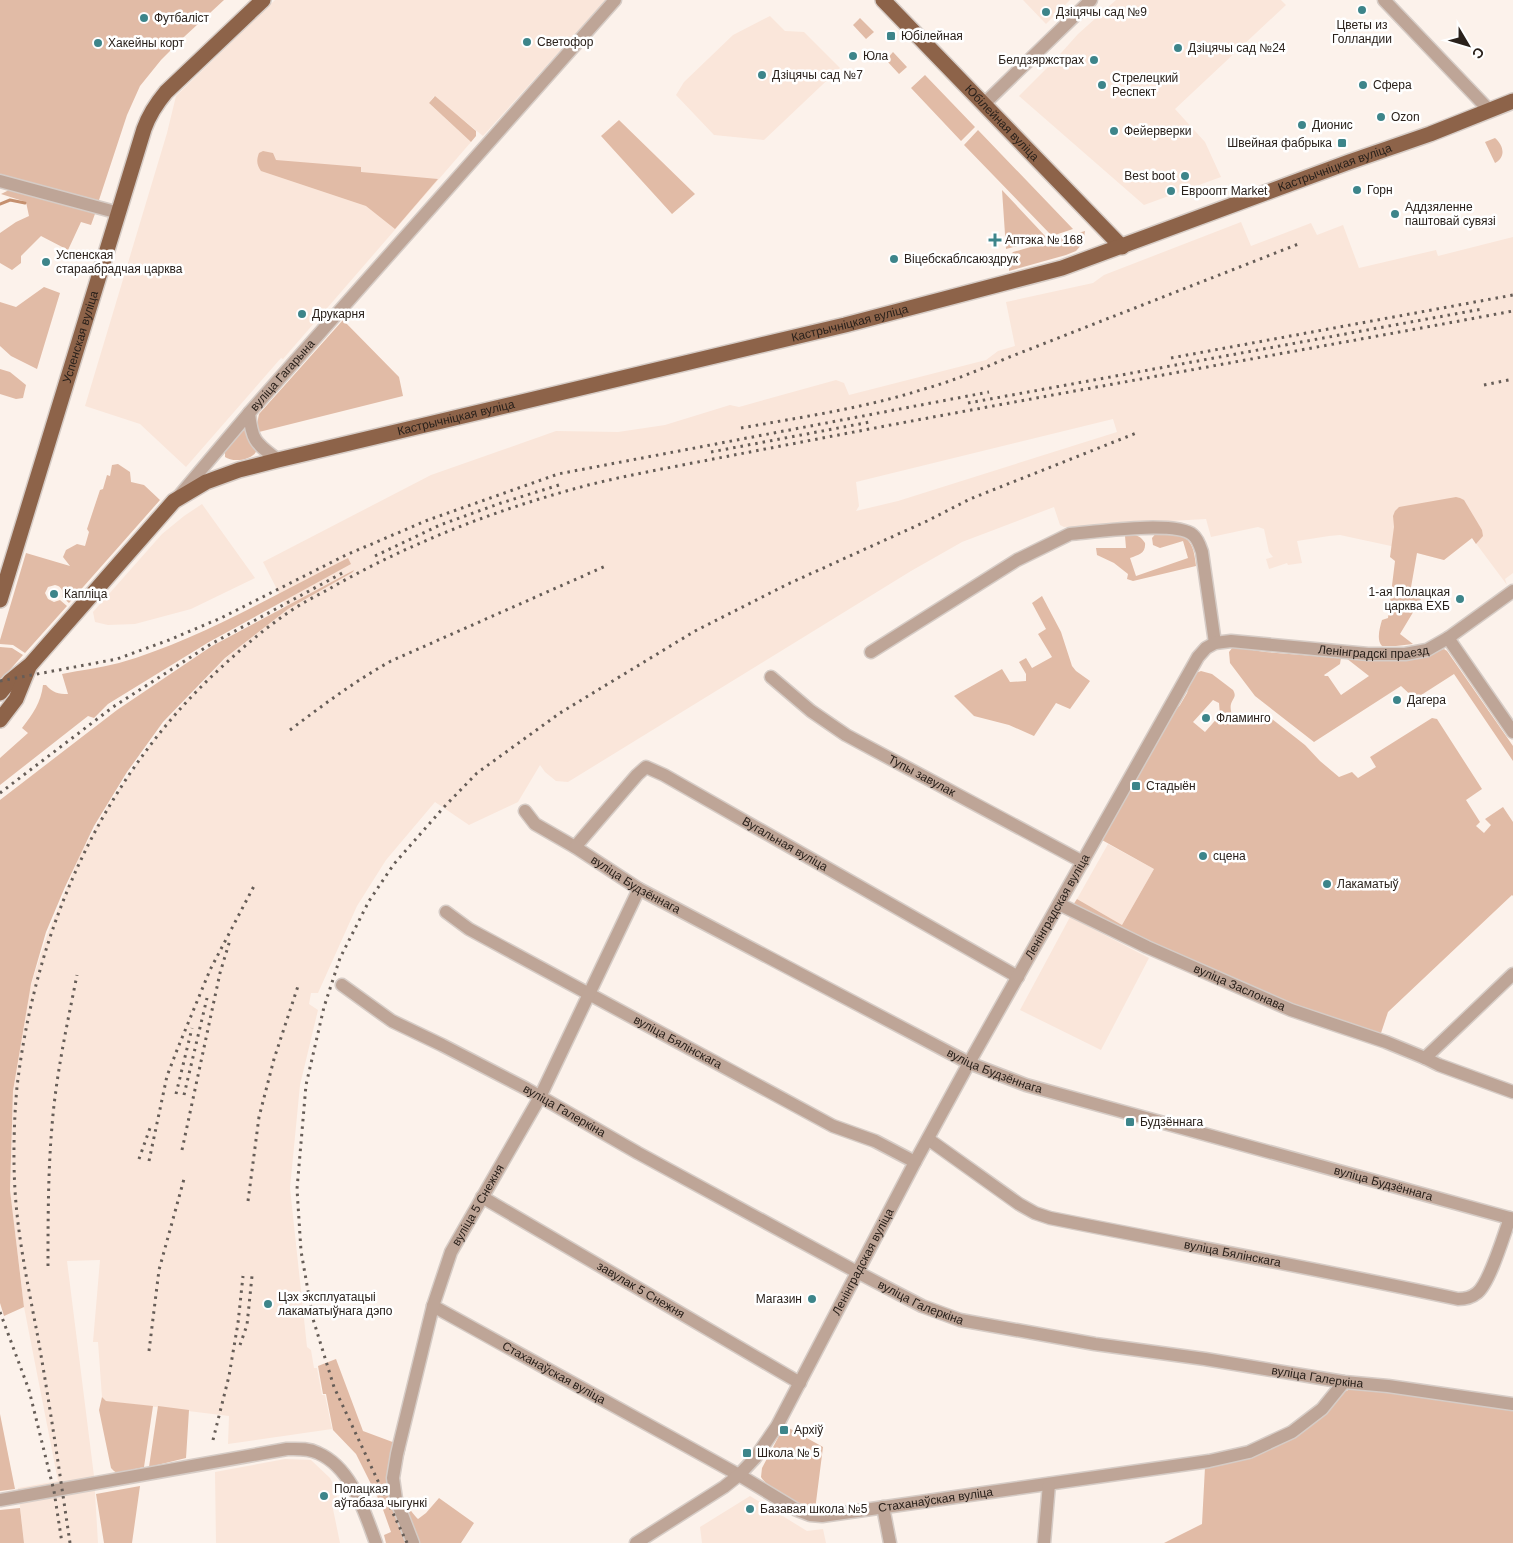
<svg xmlns="http://www.w3.org/2000/svg" width="1513" height="1543" viewBox="0 0 1513 1543" font-family="Arial,sans-serif">
  <rect width="100%" height="100%" fill="#fcf2eb"/>
  <!-- built -->
  <path fill="#fae6da" fill-rule="evenodd" d="M275,0H606L483,136L434,96L429,103L471,142L283,359L281,358L186,467L140,424L85,406L167,133L176,96Z
    M1023,0H1070L1046,24Z
    M1116,0H1281L1286,5L1175,109L1205,142L1221,177L1144,205L1019,96L1053,62L1078,34Z
    M770,16L785,31L804,32L840,68L764,140L714,135L676,95L684,82L733,35Z
    M1241,222L1251,246L1311,223L1317,235L1343,225L1359,268L1436,250L1438,256L1513,237V573L1505,579L1507,585L1472,538L1444,560L1391,546L1340,535L1329,536L1297,541L1302,563L1288,565L1287,563L1269,569L1266,559L1273,557L1269,552L1264,529L1258,527L1211,537L1206,519L1064,527L1060,525L1054,507L962,542L911,571L568,782L556,781L545,772L540,765L518,802L469,825L435,802L386,860L357,906L318,993H311L309,1004L318,1010L300,1085L290,1188L307,1347L311,1350L314,1368H317L322,1395H325L332,1429L228,1444L229,1416L106,1401L102,1397L98,1342H93L100,1260L67,1261L94,1476L98,1543H24L18,1488L58,1481L24,1307L10,1190L13,1091L29,991L47,935L80,855L108,805L168,719L227,657L287,609L263,562L431,475L556,431L618,432L665,425L730,405L739,407L836,380L844,383L849,395L986,360L998,351L1015,346L1006,302L1093,283L1104,275ZM1113,419L1117,432L898,501L856,511L859,506L856,482Z
    M202,504L255,578L191,609L135,624L108,625L95,622L93,612L162,534L184,516Z
    M1108,844L1154,869L1122,925L1077,899Z
    M1070,917L1149,958L1101,1050L1020,1010Z
    M285,1459L311,1460L330,1478L338,1493L333,1509L340,1543H216L215,1472Z
    M750,1496L807,1531L823,1529L826,1543H702L700,1527Z"/>
  <!-- green -->
  <path fill="#e1bba6" fill-rule="evenodd" d="M0,0H224L185,36L161,60L140,86L127,115L98,203L0,176Z
    M860,18L874,32L866,39L853,25Z
    M893,52L907,67L899,74L886,60Z
    M925,75L975,127L961,141L911,88Z
    M435,96L476,131V136L471,142L429,103Z
    M619,120L695,194L672,214L601,136Z
    M978,130L1073,229L1052,236L964,145Z
    M1495,138C1504,146 1506,157 1495,163L1485,142Z
    M263,151L273,153L276,160L361,167V172L438,179L395,229L366,206L261,171C257,165 256,161 259,153Z
    M13,188L96,211L91,225L81,222L68,250L41,236L21,256V263L12,270L0,263V233L16,222L29,216L26,202L1,194Z
    M1002,190L1047,238L1006,249Z
    M1085,231L1083,243L1076,251L1066,255L1009,271V257L1013,252Z
    M44,287L60,293L37,369L11,356L0,346V302L16,307Z
    M343,320L399,377L403,396L259,432L257,424L259,414Z
    M0,369L10,372L26,385L23,398L16,399L0,394Z
    M245,430L247,431L257,450C253,460 233,463 225,457V450L240,432Z
    M118,464L130,472L131,482L144,485L160,500L69,603L62,597C64,591 61,586 55,585L48,587L45,593L48,599L54,602L60,600L67,606L25,653L13,645L0,644V640L26,553L70,566L63,557L66,550L77,544L85,546L89,532L87,529L100,490L103,489L107,475L110,476L112,465Z
    M1456,497L1460,498L1464,500L1482,530L1483,536L1476,544L1472,538L1444,560L1417,553L1410,593L1421,599L1400,634L1413,644L1396,646H1382C1376,640 1380,627 1382,620L1388,618L1395,561L1390,557L1394,527L1393,516L1395,511L1399,507Z
    M1157,532C1185,535 1193,535 1196,566L1133,581L1127,579L1128,574L1114,563L1097,555L1096,548H1126L1125,536C1134,534 1140,535 1145,543C1146,553 1139,555 1130,558L1136,576L1188,558L1183,541L1160,548L1153,545L1152,538Z
    M348,558L351,564L209,642L108,704L94,718L88,716L0,785V758L28,733L22,728C33,714 41,702 43,685H46C53,693 58,694 68,694L62,674C81,670 100,668 119,663C198,640 274,595 348,558Z
    M354,570L353,572L288,609L225,658L163,722L127,772L94,826L65,887L46,932L31,984L13,1091L10,1190L24,1307L4,1316L0,1303V800L117,710L212,646Z
    M1042,596L1061,632L1072,666L1076,671L1090,681L1070,709L1056,703L1034,736L1009,725L974,716L954,696L1002,669L1010,682L1026,681V674L1019,662L1026,658L1032,668L1052,657L1038,634L1046,629L1032,603Z
    M0,647L12,648L23,655L0,681Z
    M1233,647L1265,652L1341,658L1340,664L1324,675L1325,676H1328L1341,695L1369,676L1346,658L1403,661L1423,657L1444,649L1447,651L1513,746V761L1454,674L1415,699L1401,686L1314,742L1255,696L1230,663L1229,652Z
    M1201,671L1212,674L1233,690C1237,697 1233,698 1231,704C1230,707 1231,712 1232,715L1242,720L1248,713L1262,714L1272,719L1305,745L1320,761L1339,777L1352,772L1358,778L1376,767L1370,757L1432,718L1437,719L1482,789L1466,800L1480,822L1476,826L1484,833L1491,825L1485,819L1503,807L1513,822V896L1512,895L1388,1012L1380,1036L1293,1005L1128,933L1073,905L1077,899L1122,925L1154,869L1102,840L1170,717L1180,705L1187,693L1192,677L1196,673ZM1213,700L1219,703L1220,715L1205,732L1193,722Z
    M336,1359L363,1431L406,1447C404,1458 400,1469 399,1479C399,1494 409,1510 418,1519L426,1513L439,1498L474,1523L461,1543H386L384,1535L391,1532L381,1504L356,1454L333,1430L326,1394H323L318,1366Z
    M1361,1387L1513,1408V1543H1164L1202,1524L1205,1467L1251,1456L1339,1395L1350,1389Z
    M102,1397L106,1401L153,1406L144,1467L117,1473L114,1471L111,1468L99,1410Z
    M158,1406L189,1410L186,1458L149,1467Z
    M0,1414L15,1489L0,1491Z
    M787,1427L823,1447L815,1510C802,1506 768,1489 761,1477L762,1468L780,1434L783,1435Z
    M140,1486L132,1543H104L96,1494Z
    M20,1508L24,1543H0V1510Z"/>
  <g fill="none" stroke-linecap="round" stroke-linejoin="round">
    <!-- stream -->
    <path stroke="#c5906f" stroke-width="3" d="M0,204L10,200L25,203"/>
    <defs>
      <g id="minor">
        <path d="M1384,0L1490,111"/>
        <path d="M984,104L1091,0"/>
        <path d="M0,181L119,213"/>
        <path d="M249,413C252,442 256,443 278,460"/>
        <path id="s1" d="M179,496L249,413L615,0"/>
        <path d="M1448,638L1513,732"/>
        <path d="M871,652L1017,560L1070,534C1094,532 1176,520 1193,535C1198,539 1200,546 1202,552L1215,643"/>
        <path id="s2" d="M771,677L811,711L846,735L1083,862"/>
        <path id="s3" d="M525,811L535,824L575,847L639,889L969,1063L1026,1085L1513,1219"/>
        <path id="s4" d="M575,847L637,775L646,767L664,775L1018,977"/>
        <path id="s5" d="M1059,904L1147,947L1291,1010L1386,1042L1425,1058L1439,1065L1513,1092"/>
        <path id="s6" d="M446,912L469,929L833,1126L875,1141L915,1162"/>
        <path id="s7" d="M342,985L392,1021L442,1045L525,1088L638,1153L857,1272L922,1306L960,1320L1095,1344L1205,1359L1344,1382L1388,1386L1513,1404"/>
        <path d="M1425,1058L1513,974"/>
        <path id="s8" d="M928,1139L1019,1204L1035,1213L1050,1218C1186,1245 1323,1270 1458,1299C1465,1299 1471,1298 1477,1293C1490,1283 1504,1234 1510,1218"/>
        <path id="s9" d="M482,1197L800,1383"/>
        <path id="s10" d="M433,1306L739,1475L797,1510L810,1515L822,1516L1209,1461L1249,1452L1292,1432L1322,1409L1344,1382"/>
        <path d="M0,1500L287,1449C297,1449 308,1448 318,1453C352,1468 364,1511 376,1543"/>
        <path d="M883,1507L890,1543"/>
        <path id="s11" d="M413,1543L396,1499L393,1478L397,1454L433,1306L451,1252L540,1097L639,889"/>
        <path id="s12" d="M636,1543L724,1487L739,1475L755,1458L777,1426L915,1162L969,1063L1198,657L1206,648L1215,643L1231,641L1368,654H1405L1427,650L1448,638L1513,591"/>
        <path d="M1044,1543L1049,1484"/>
      </g>
      <g id="major">
        <path id="s13" d="M883,0L1122,247"/>
        <path id="s14" d="M0,600L144,129C149,115 156,104 166,92L263,0"/>
        <path id="s15" d="M0,693L10,681L31,664L174,501L206,482L239,470L278,460L845,325L1062,268L1349,162L1430,134L1513,101"/>
        <path d="M0,720L16,699L29,667"/>
      </g>
    </defs>
    <!-- minor casing -->
    <use href="#minor" stroke="#d6ccc6" stroke-width="15"/>
    <!-- major casing -->
    <use href="#major" stroke="#d6ccc6" stroke-width="18"/>
    <!-- minor -->
    <use href="#minor" stroke="#bea597" stroke-width="12"/>
    <!-- major -->
    <use href="#major" stroke="#8d6349" stroke-width="15"/>
    <!-- rail -->
    <path stroke="#665d57" stroke-width="3" stroke-dasharray="2.5 5" stroke-linecap="butt" d="M1171,358L1513,295
      M1484,385L1513,379
      M968,403L1482,309
      M741,428C802,417 865,408 924,389C953,381 979,370 1007,358L1301,243
      M711,452L870,422
      M375,556L440,525L501,503L559,485
      M0,681L117,659L169,640L221,618L346,555L428,520L558,474L989,392
      M290,730C323,705 355,681 391,661L608,565
      M0,793L113,707L211,644L346,571
      M176,1094L192,1028
      M184,1095L207,998
      M182,1150L220,973L230,940
      M139,1159L150,1128
      M149,1161L167,1076L177,1050L210,970L254,886
      M248,1201L259,1117L274,1059L299,983
      M48,1266C48,1220 48,1172 52,1126C56,1075 67,1025 77,975
      M0,1312L29,1390L54,1491L62,1543
      M240,1345L247,1325L252,1276
      M149,1351L159,1270L184,1179
      M213,1440L229,1376L238,1323L243,1276
      M70,1543C60,1475 50,1406 38,1338C29,1290 18,1240 15,1190C13,1159 14,1118 17,1087C35,934 98,786 210,678C234,655 261,631 289,612C302,603 316,596 329,589C402,547 482,515 563,492C607,479 652,471 698,462C765,449 833,436 901,423C1105,385 1309,349 1513,311
      M407,1543L334,1387L313,1319L301,1251L297,1189L306,1085L324,1007L340,958L369,901L394,864L444,807L477,773L560,713L695,631L788,584L927,521L970,499L1139,432"/>
  </g>
  <!-- markers -->
  <g fill="#3d858a" stroke="#fff" stroke-width="2">
    <circle cx="1362" cy="10" r="5"/>
    <circle cx="1046" cy="12" r="5"/>
    <circle cx="144" cy="18" r="5"/>
    <rect x="886" y="31" width="10" height="10" rx="2.5"/>
    <circle cx="527" cy="42" r="5"/>
    <circle cx="98" cy="43" r="5"/>
    <circle cx="1178" cy="48" r="5"/>
    <circle cx="853" cy="56" r="5"/>
    <circle cx="1094" cy="60" r="5"/>
    <circle cx="762" cy="75" r="5"/>
    <circle cx="1102" cy="85" r="5"/>
    <circle cx="1363" cy="85" r="5"/>
    <circle cx="1381" cy="117" r="5"/>
    <circle cx="1302" cy="125" r="5"/>
    <circle cx="1114" cy="131" r="5"/>
    <rect x="1337" y="138" width="10" height="10" rx="2.5"/>
    <circle cx="1185" cy="176" r="5"/>
    <circle cx="1357" cy="190" r="5"/>
    <circle cx="1171" cy="191" r="5"/>
    <circle cx="1395" cy="214" r="5"/>
    <path d="M992.5 232.5h5v5h5v5h-5v5h-5v-5h-5v-5h5z"/>
    <circle cx="894" cy="259" r="5"/>
    <circle cx="46" cy="262" r="5"/>
    <circle cx="302" cy="314" r="5"/>
    <circle cx="54" cy="594" r="5"/>
    <circle cx="1460" cy="599" r="5"/>
    <circle cx="1397" cy="700" r="5"/>
    <circle cx="1206" cy="718" r="5"/>
    <rect x="1131" y="781" width="10" height="10" rx="2.5"/>
    <circle cx="1203" cy="856" r="5"/>
    <circle cx="1327" cy="884" r="5"/>
    <rect x="1125" y="1117" width="10" height="10" rx="2.5"/>
    <circle cx="812" cy="1299" r="5"/>
    <circle cx="268" cy="1304" r="5"/>
    <rect x="779" y="1425" width="10" height="10" rx="2.5"/>
    <rect x="742" y="1448" width="10" height="10" rx="2.5"/>
    <circle cx="324" cy="1496" r="5"/>
    <circle cx="750" cy="1509" r="5"/>
  </g>
  <g text-anchor="middle" stroke-width="5" stroke-linejoin="round" paint-order="stroke">
    <!-- poi labels -->
    <g font-size="12" fill="#2a211b" stroke="#fff" text-anchor="start">
      <text x="1056" y="16">Дзіцячы сад №9</text>
      <text x="154" y="22">Футбаліст</text>
      <text x="1362" y="29" text-anchor="middle">Цветы из<tspan x="1362" dy="14">Голландии</tspan></text>
      <text x="901" y="40">Юбілейная</text>
      <text x="537" y="46">Светофор</text>
      <text x="108" y="47">Хакейны корт</text>
      <text x="1188" y="52">Дзіцячы сад №24</text>
      <text x="863" y="60">Юла</text>
      <text x="1084" y="64" text-anchor="end">Белдзяржстрах</text>
      <text x="772" y="79">Дзіцячы сад №7</text>
      <text x="1112" y="82">Стрелецкий<tspan x="1112" dy="14">Респект</tspan></text>
      <text x="1373" y="89">Сфера</text>
      <text x="1391" y="121">Ozon</text>
      <text x="1312" y="129">Дионис</text>
      <text x="1124" y="135">Фейерверки</text>
      <text x="1332" y="147" text-anchor="end">Швейная фабрыка</text>
      <text x="1175" y="180" text-anchor="end">Best boot</text>
      <text x="1367" y="194">Горн</text>
      <text x="1181" y="195">Евроопт Market</text>
      <text x="1405" y="211">Аддзяленне<tspan x="1405" dy="14">паштовай сувязі</tspan></text>
      <text x="1005" y="244">Аптэка № 168</text>
      <text x="56" y="259">Успенская<tspan x="56" dy="14">стараабрадчая царква</tspan></text>
      <text x="904" y="263">Віцебскаблсаюздрук</text>
      <text x="312" y="318">Друкарня</text>
      <text x="1450" y="596" text-anchor="end">1-ая Полацкая<tspan x="1450" dy="14">царква ЕХБ</tspan></text>
      <text x="64" y="598">Капліца</text>
      <text x="1407" y="704">Дагера</text>
      <text x="1216" y="722">Фламинго</text>
      <text x="1146" y="790">Стадыён</text>
      <text x="1213" y="860">сцена</text>
      <text x="1337" y="888">Лакаматыў</text>
      <text x="1140" y="1126">Будзённага</text>
      <text x="278" y="1301">Цэх эксплуатацыі<tspan x="278" dy="14">лакаматыўнага дэпо</tspan></text>
      <text x="802" y="1303" text-anchor="end">Магазин</text>
      <text x="794" y="1434">Архіў</text>
      <text x="757" y="1457">Школа № 5</text>
      <text x="334" y="1493">Полацкая<tspan x="334" dy="14">аўтабаза чыгункі</tspan></text>
      <text x="760" y="1513">Базавая школа №5</text>
    </g>
    <!-- street labels -->
    <g font-size="12" fill="#2a211b" stroke="#fff">
      <text dy="4" stroke="none"><textPath href="#s13" startOffset="171">Юбілейная вуліца</textPath></text>
      <text dy="4" stroke="none"><textPath href="#s15" startOffset="1470">Кастрычніцкая вуліца</textPath></text>
      <text dy="4" stroke="none"><textPath href="#s15" startOffset="960">Кастрычніцкая вуліца</textPath></text>
      <text dy="4" stroke="none"><textPath href="#s14" startOffset="275">Успенская вуліца</textPath></text>
      <text dy="4" stroke="none"><textPath href="#s1" startOffset="159">вуліца Гагарына</textPath></text>
      <text dy="4" stroke="none"><textPath href="#s15" startOffset="555">Кастрычніцкая вуліца</textPath></text>
      <text dy="4" stroke="none"><textPath href="#s12" startOffset="1244">Ленінградскі праезд</textPath></text>
      <text dy="4" stroke="none"><textPath href="#s2" startOffset="181">Тупы завулак</textPath></text>
      <text dy="4" stroke="none"><textPath href="#s4" startOffset="266">Вугальная вуліца</textPath></text>
      <text dy="4" stroke="none"><textPath href="#s3" startOffset="134">вуліца Будзённага</textPath></text>
      <text dy="4" stroke="none"><textPath href="#s12" startOffset="776">Ленінградская вуліца</textPath></text>
      <text dy="4" stroke="none"><textPath href="#s5" startOffset="199">вуліца Заслонава</textPath></text>
      <text dy="4" stroke="none"><textPath href="#s6" startOffset="266">вуліца Бялінскага</textPath></text>
      <text dy="4" stroke="none"><textPath href="#s3" startOffset="539">вуліца Будзённага</textPath></text>
      <text dy="4" stroke="none"><textPath href="#s7" startOffset="256">вуліца Галеркіна</textPath></text>
      <text dy="4" stroke="none"><textPath href="#s3" startOffset="944">вуліца Будзённага</textPath></text>
      <text dy="4" stroke="none"><textPath href="#s11" startOffset="356">вуліца 5 Снежня</textPath></text>
      <text dy="4" stroke="none"><textPath href="#s8" startOffset="332">вуліца Бялінскага</textPath></text>
      <text dy="4" stroke="none"><textPath href="#s12" startOffset="371">Ленінградская вуліца</textPath></text>
      <text dy="4" stroke="none"><textPath href="#s9" startOffset="184">завулак 5 Снежня</textPath></text>
      <text dy="4" stroke="none"><textPath href="#s7" startOffset="661">вуліца Галеркіна</textPath></text>
      <text dy="4" stroke="none"><textPath href="#s10" startOffset="138">Стаханаўская вуліца</textPath></text>
      <text dy="4" stroke="none"><textPath href="#s7" startOffset="1066">вуліца Галеркіна</textPath></text>
      <text dy="4" stroke="none"><textPath href="#s10" startOffset="558">Стаханаўская вуліца</textPath></text>
    </g>
  </g>
  <!-- north arrow -->
  <g transform="translate(1468 45) rotate(128)" stroke="#ffffff" stroke-width="4" paint-order="stroke">
  <path d="M0-4L9 19L0 12L-9 19Z" fill="#2a211b"/>
  <text y="-8" font-size="14" font-weight="bold" text-anchor="middle" fill="#2a211b">С</text>
  </g>
</svg>
